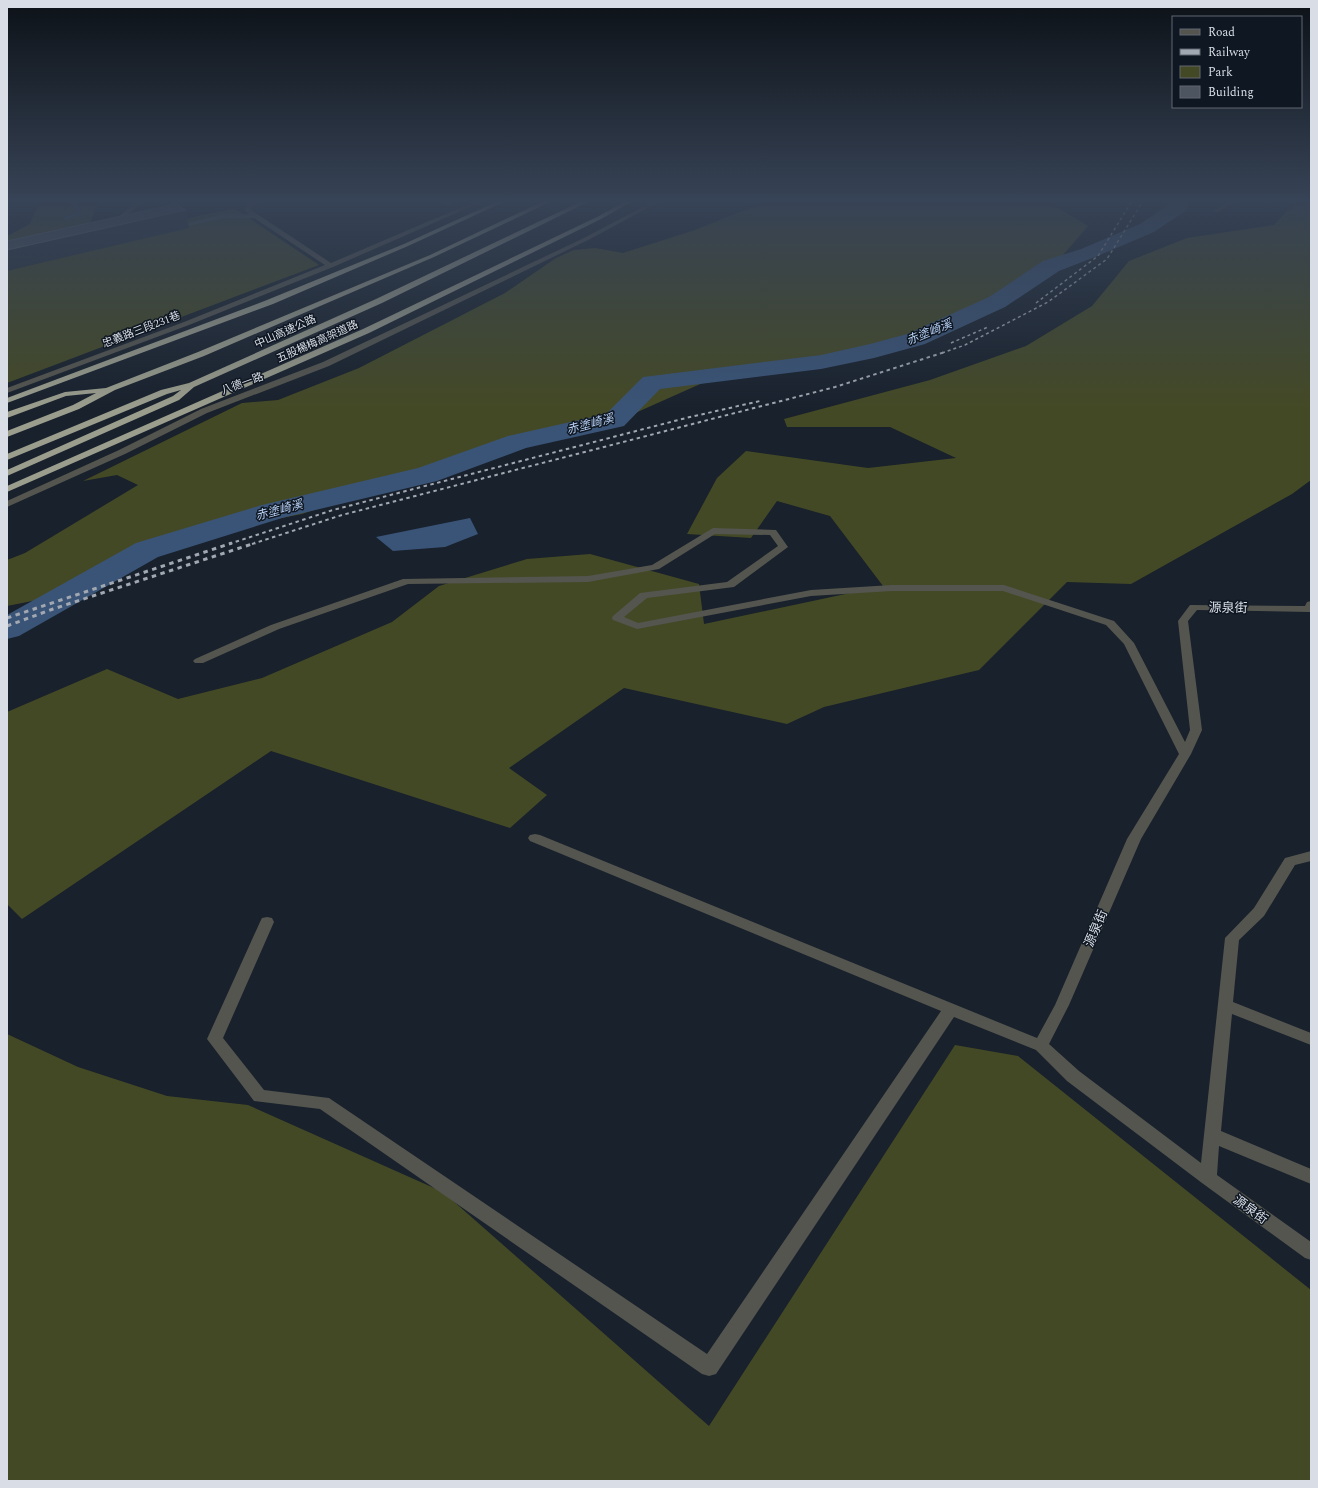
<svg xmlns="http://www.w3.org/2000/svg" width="1318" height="1488" viewBox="0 0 1318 1488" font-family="Spectral,'Noto Sans TC',serif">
  <rect width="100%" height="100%" fill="#18212c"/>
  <!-- green -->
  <path fill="#444925" d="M39,201H99L88,227L96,239L234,208L319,265L7,383V236L30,224Z
    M767,201H1057L1053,205L1088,226L1063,255L986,304L882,350L716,377L633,414L437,468L302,514L151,544L78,592L7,606V560L25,553L138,485L117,475L83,481L242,403L278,400L359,368L505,293L556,258L574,250L595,248L623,253L695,230Z
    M1296,201H1311V480L1292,494L1131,584L1067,582L979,670L824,707L787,724L624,688L509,768L547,795L510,828L271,751L22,919L7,904V712L107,669L178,699L262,678L392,622L439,586L527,559L590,554L699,584L704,624L883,586L830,516L777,501L751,538L687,534L717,478L746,451L868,468L956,458L890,427H787L784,419L930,380L1026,346L1092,306L1129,261L1187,238L1274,225Z
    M7,1034L78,1067L167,1096L248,1105L443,1192L709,1426L955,1045L1018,1056L1311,1290V1481H7Z"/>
  <!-- water -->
  <path fill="#3a5477" d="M470,518L478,534L445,547L393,551L376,537Z"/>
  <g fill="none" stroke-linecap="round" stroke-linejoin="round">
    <!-- stream -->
    <path stroke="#3a5477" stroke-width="3.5" d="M66,218L80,213L72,201"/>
    <!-- river -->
    <path fill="#3a5477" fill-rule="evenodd" d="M1166,201H1186L1188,207L1185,211L1154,232L1095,257L1059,271L1005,307L925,344L874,358L821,369L660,389L624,426L526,448L437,481L282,518L158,557L19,636L7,639V615L136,543L262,505L418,468L508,436L606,414L643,377L821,355L870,344L907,334L989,297L1043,261L1081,249L1140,224L1168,205Z"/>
    <!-- minor -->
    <path fill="#54554e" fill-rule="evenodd" d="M138,201H145L123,218H119V216Z
      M253,201H260L251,208V210L331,263L476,201H484L333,267L189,325L7,393V388L184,322L325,265L254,218H224L184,227L181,225L224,214H249L245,211V207Z
      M439,201H447L453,205L448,206Z
      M654,201H661L588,240L329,366L207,413L125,454L7,507V501L119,450L201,409L323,362L584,238Z
      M1231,201H1238L1218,212L1213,211Z
      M713,528L776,530L788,547L734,587L647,598L624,617L638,623L811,590L892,585H1004L1114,621L1134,643L1185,742L1190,730L1178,621L1190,605L1305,606L1307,602L1311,601V612H1309L1197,610L1188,621L1202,730L1191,754L1141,839L1069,1005L1049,1044L1079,1071L1201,1163L1225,938L1254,908L1285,858L1311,851V861L1295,865L1264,916L1239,940L1233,1002L1311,1033V1045L1232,1014L1221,1131L1311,1169V1184L1219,1146L1217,1175L1311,1242V1260L1305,1258L1202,1183L1067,1081L1036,1050L954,1017L716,1374L709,1376L702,1374L320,1109L254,1101L207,1039L260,922L262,918L267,917L272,918L274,922L223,1038L264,1090L329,1098L707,1354L941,1011L530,841L528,838L530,835L535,834L540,835L1037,1038L1055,1005L1127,839L1179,754L1124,644L1106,625L1003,591H892L811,596L637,629L613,620L612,618L613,616L640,593L727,582L778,546L770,535L715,534L659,569L588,582L408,584L279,629L203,663H195L193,661L195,659L271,625L403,579L588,576L652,565Z"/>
    <!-- highway -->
    <path fill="#9b9e8d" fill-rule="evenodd" d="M498,201H506L408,246L273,304L7,403V398L267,300L404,244Z
      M544,201H552L434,257L204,356L115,390L79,409L7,437V431L73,405L96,393L66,396L7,418V412L65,392L106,388L198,352L430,255Z
      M582,201H590L382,303L194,387L179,400L7,476V470L173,396L181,390L167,394L7,460V454L161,390L189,383L376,299Z
      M626,201H633L601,219L369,333L7,492V486L363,329L597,217Z"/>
    <!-- rail-far2 -->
    <path stroke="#a2a8b1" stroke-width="1.5" stroke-dasharray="3 3" stroke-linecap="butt" d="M1036,303L1098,256L1132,201
      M951,343L988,327
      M942,353L965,345L1048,302L1107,259L1143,201"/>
    <!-- rail-far1 -->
    <path stroke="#a2a8b1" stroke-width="2" stroke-dasharray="3.5 3.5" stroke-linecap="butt" d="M229,544L333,510L686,418L760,401
      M252,544L342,515L835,387L945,352"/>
    <!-- rail -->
    <path stroke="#a2a8b1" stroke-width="3" stroke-dasharray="4.5 4.5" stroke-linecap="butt" d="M7,618L232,543
      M7,626L53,609L255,543"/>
  </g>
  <!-- shaded-wall -->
  <path fill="#262f3b" d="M186,210L189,228L7,271V250Z"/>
  <!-- building -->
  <path fill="#4d5560" stroke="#636a75" d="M176,204L186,210L7,250V241Z"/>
  <!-- sky -->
  <linearGradient id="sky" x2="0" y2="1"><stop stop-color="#0d1218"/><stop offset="0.49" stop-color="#374356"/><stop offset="1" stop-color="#374356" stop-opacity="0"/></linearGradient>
  <rect width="1318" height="409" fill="url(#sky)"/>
  <g text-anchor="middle" stroke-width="3" stroke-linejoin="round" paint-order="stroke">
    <!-- far-street labels -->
    <g font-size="11" fill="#d9dee6" stroke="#0f1722">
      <text transform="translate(141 329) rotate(-21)" y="4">忠義路三段231巷</text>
      <text transform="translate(285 331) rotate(-24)" y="4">中山高速公路</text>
      <text transform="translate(317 341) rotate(-24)" y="4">五股楊梅高架道路</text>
      <text transform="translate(242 383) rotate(-20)" y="4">八德一路</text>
    </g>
    <!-- far-water labels -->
    <g font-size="12" font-style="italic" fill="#b7d1f5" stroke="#0f1722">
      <text transform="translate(929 332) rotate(-22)" y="4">赤塗崎溪</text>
      <text transform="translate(590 424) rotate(-15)" y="4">赤塗崎溪</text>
      <text transform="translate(279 510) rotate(-15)" y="4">赤塗崎溪</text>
    </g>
    <!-- street labels -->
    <g font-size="13" fill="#d9dee6" stroke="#0f1722">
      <text transform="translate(1228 607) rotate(1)" y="5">源泉街</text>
      <text transform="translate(1095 928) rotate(-67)" y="5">源泉街</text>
      <text transform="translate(1251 1209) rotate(36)" y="5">源泉街</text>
    </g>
  </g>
  <!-- border -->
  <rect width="1318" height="1488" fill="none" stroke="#d9dee6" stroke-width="16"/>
  <!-- legend -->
  <rect x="1172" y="16" width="130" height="92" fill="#0f1722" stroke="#606770"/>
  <rect x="1180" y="29" width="20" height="6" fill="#54554e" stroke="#606770"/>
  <text x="1208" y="36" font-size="12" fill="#d9dee6">Road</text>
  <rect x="1180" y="49" width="20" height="6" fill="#a2a8b1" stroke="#606770"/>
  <text x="1208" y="56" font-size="12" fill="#d9dee6">Railway</text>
  <rect x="1180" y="66" width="20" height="12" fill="#444925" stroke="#606770"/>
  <text x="1208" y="76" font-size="12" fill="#d9dee6">Park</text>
  <rect x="1180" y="86" width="20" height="12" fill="#4d5560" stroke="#606770"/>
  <text x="1208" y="96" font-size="12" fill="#d9dee6">Building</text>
</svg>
